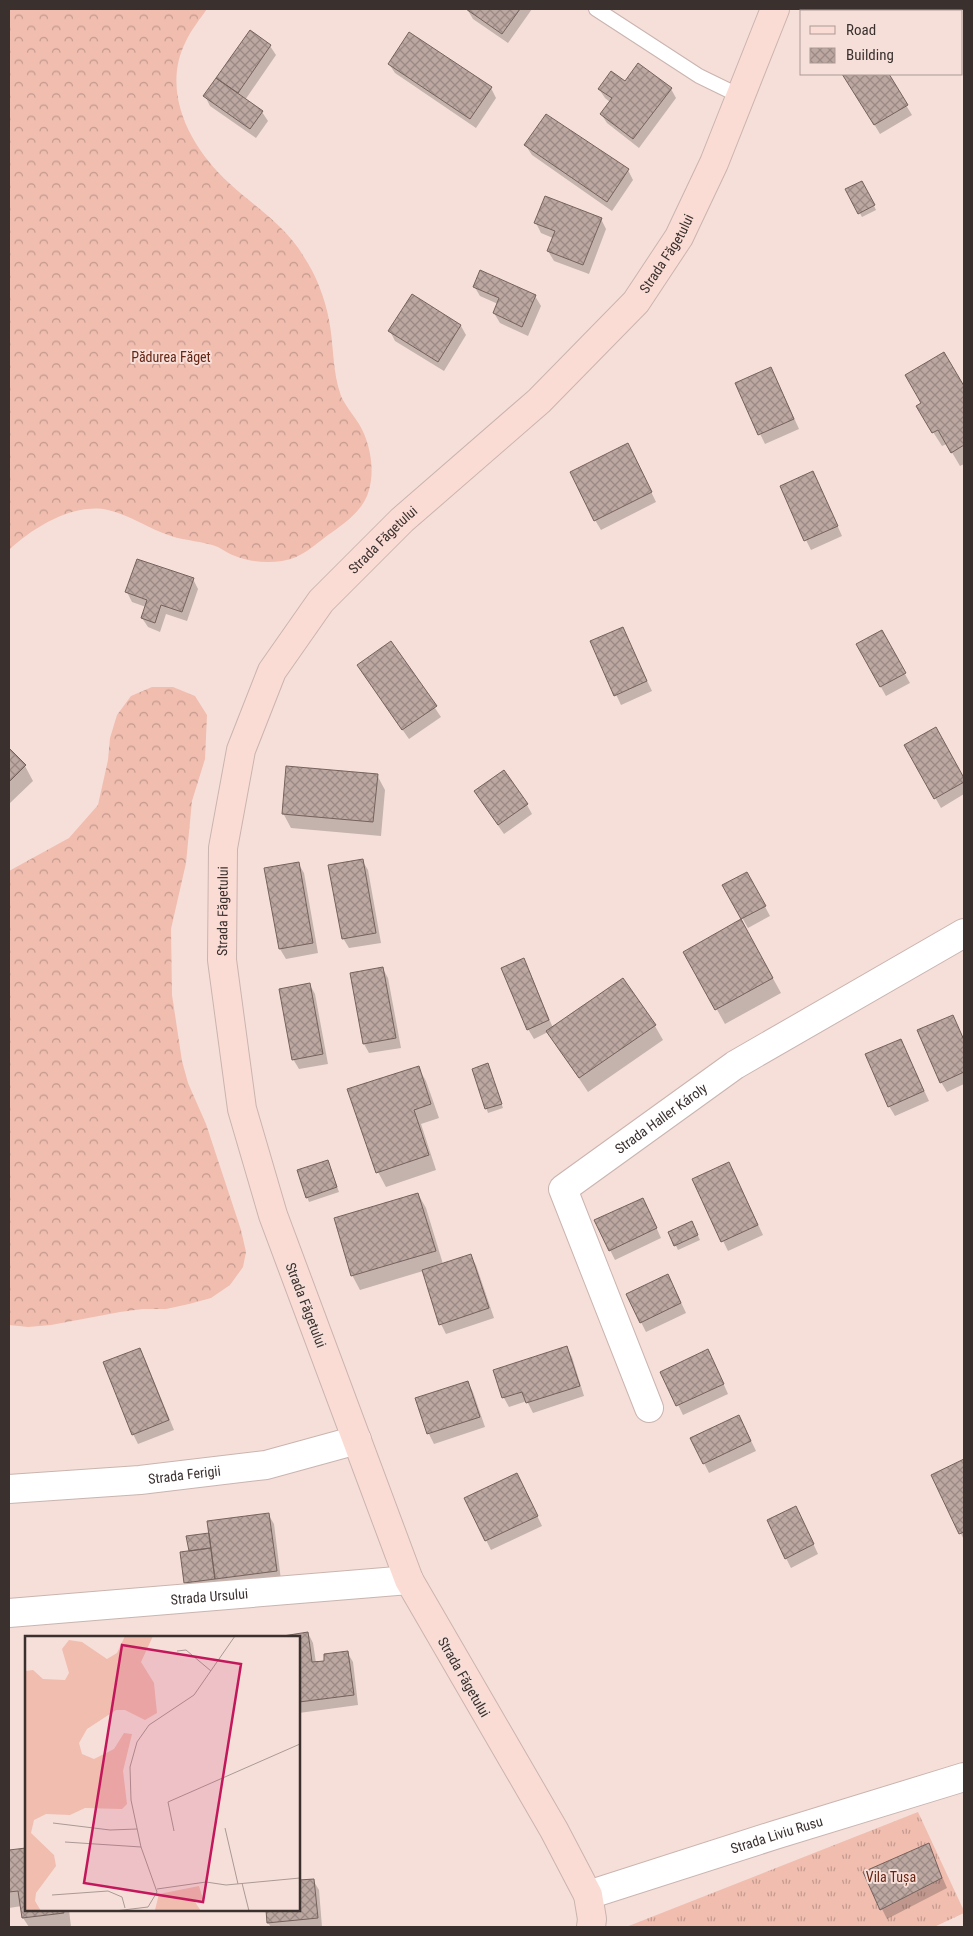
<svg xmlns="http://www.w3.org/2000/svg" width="973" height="1936" viewBox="0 0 973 1936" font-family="'Roboto Condensed',sans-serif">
  <defs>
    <pattern id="grass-tufts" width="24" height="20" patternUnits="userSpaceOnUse" patternTransform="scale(1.25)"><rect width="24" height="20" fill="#f0bdaf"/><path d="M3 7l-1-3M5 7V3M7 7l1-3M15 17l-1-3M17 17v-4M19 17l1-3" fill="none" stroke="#c39a8f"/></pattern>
    <pattern id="forest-crowns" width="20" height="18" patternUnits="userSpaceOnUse" patternTransform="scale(1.25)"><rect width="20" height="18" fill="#f0bdaf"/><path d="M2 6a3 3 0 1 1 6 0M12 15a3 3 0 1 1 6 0" fill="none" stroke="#c39a8f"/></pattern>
    <pattern id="building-cross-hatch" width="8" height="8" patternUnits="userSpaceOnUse" patternTransform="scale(1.25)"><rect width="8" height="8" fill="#bca7a1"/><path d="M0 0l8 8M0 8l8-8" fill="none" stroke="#9a8984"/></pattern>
  </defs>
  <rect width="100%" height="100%" fill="#f6dfd9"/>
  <!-- grass -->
  <path fill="url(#grass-tufts)" d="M918,1812L964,1911V1913L934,1927H626Z"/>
  <!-- forest -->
  <path fill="url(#forest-crowns)" d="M9,9H207C200,19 191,30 186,41C160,92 191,148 229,183C255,207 286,226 304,257C316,275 325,298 329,320C334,345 332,371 341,396C346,407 353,414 359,424C370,442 375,469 369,490C364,510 344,524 328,535C313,546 302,558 282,561C267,563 249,562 235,556C229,554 224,550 218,547C203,541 186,541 171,536C149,529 130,515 108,510C74,502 32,528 9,550Z
    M152,687H173L195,696L207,715L205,759L192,801L186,863L171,929L172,995L182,1061L188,1083L206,1124L241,1230L246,1252L243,1267L230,1285L211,1298L189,1304L166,1309H143L120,1312L51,1325L28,1327L9,1325V871L69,838L98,805L108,760L110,738L117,715L131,696Z"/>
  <!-- shadow -->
  <path fill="#0003" d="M467,9H532L508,43L473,19Z
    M250,32L270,46L276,55L245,100L262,112L268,121L256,138L210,106L205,96Z
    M389,64L491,88L496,98L476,128L395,73Z
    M844,74H887L912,115L880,134Z
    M625,83L671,89L676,98L639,148L607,123L601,114L610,102L605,98L599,89Z
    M526,146L628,170L633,180L612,211L532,155Z
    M862,182L876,210L862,217L847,190Z
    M601,219L606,229L589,274L554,261L548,251L553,238L541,233L536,223Z
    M474,286L535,296L541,306L528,336L500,323L494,313L498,304L480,296Z
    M461,326L466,335L444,371L395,341L390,331Z
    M944,354L964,388V464L960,466L947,444L942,446L926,421L923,404Z
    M776,378L799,429L765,444L736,384Z
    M633,454L656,502L601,530L595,520Z
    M818,482L842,536L811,550L806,540Z
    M193,579L198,589L187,621L166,614L160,632L148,627L142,618L146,607L132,602L127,592Z
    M622,628L652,691L621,705L591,642Z
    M881,632L910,683L886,696L857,645Z
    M391,643L441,717L409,739L364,675Z
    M935,729L964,780V794L941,808L906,745Z
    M9,749L25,766L33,781L10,803Z
    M377,775L385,790L381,836L291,828L283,813Z
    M481,801L527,805L532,814L504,834Z
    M362,860L368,870L381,943L349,948L343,938Z
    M298,863L304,873L318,953L286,959L280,949L266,869Z
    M747,873L770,916L748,928L724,886Z
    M749,935L781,993L725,1024L685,952Z
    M383,969L388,978L401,1048L369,1053L364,1044Z
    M529,970L553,1028L655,1026L663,1040L588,1092L548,1032L534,1039L528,1029Z
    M310,985L315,994L328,1064L299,1069L293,1059Z
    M953,1016L964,1040V1084L947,1092L941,1082Z
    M901,1040L929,1101L895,1116L889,1106Z
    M488,1065L503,1108L488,1113L473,1070Z
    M418,1067L426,1081L439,1118L421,1124L436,1170L386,1187L378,1172Z
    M330,1166L339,1192L309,1202L307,1197Z
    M734,1173L763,1235L728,1251L693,1180Z
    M418,1194L426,1208L443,1264L470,1255L476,1265L494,1318L446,1334L441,1324L423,1271L360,1290L352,1275Z
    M648,1209L661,1238L615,1260L610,1250Z
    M694,1227L700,1240L678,1250L670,1233Z
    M673,1285L686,1313L646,1332L641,1322Z
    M566,1347L572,1357L584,1396L533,1413L527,1401L509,1407L504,1398L494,1371Z
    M140,1349L145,1359L174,1430L138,1444L133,1434Z
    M713,1360L728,1394L683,1415L662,1372Z
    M468,1382L473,1392L485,1427L434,1444L429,1434L417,1399Z
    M744,1426L756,1451L709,1473L704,1463Z
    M964,1460V1540L933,1475Z
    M522,1484L542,1526L491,1550L486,1540Z
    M268,1514L274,1524L281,1580L188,1587L185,1583L190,1553L208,1534Z
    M801,1517L818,1554L791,1568L786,1558Z
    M308,1633L313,1643L316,1663L326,1662L347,1652L353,1662L358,1705L299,1713V1637H284Z
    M928,1844L947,1888L887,1919L864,1873Z
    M26,1849V1910H69L71,1927H29L23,1918L22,1906L9,1908V1851Z
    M313,1880L319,1890L322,1927H271L268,1923L267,1910H299V1882Z"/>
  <!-- building -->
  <path fill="url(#building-cross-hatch)" stroke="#76625d" d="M466,9H520L502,34Z
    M250,30L271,45L238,93L216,78Z
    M409,32L492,87L470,119L388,64Z
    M638,63L672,88L633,139L600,114L612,98L598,89L611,71L625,81Z
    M842,74H889L908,105L874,125Z
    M216,78L263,111L250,129L203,96Z
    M546,114L629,169L607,202L524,145Z
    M862,181L875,205L858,214L845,189Z
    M545,196L602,218L583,265L547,251L555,231L534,223Z
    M480,270L536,295L522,327L493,313L499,298L473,287Z
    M412,294L461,325L438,362L388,331Z
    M944,352L964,386V445L951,453L938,430L932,433L916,406L921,403L905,375Z
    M771,367L794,419L758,435L735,383Z
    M628,443L652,492L594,521L570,472Z
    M813,471L838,526L804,541L780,486Z
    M137,559L194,578L182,612L161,605L155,623L141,618L147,600L125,592Z
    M623,627L647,681L614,696L590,641Z
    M882,630L906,673L880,687L856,644Z
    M391,641L437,706L402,730L357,665Z
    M936,727L964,778V782L934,799L904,745Z
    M9,748L26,765L9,782Z
    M286,766L378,774L373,822L282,814Z
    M504,770L528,804L498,825L474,791Z
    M363,859L376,933L342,939L328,865Z
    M299,862L313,943L279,949L264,868Z
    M747,872L766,906L741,919L722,885Z
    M741,919L773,978L715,1010L683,952Z
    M524,958L549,1020L527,1030L501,968Z
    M383,967L396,1038L363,1044L350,973Z
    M623,978L656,1025L579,1078L546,1031Z
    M310,983L323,1054L292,1060L279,989Z
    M953,1015L964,1040V1072L940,1083L917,1030Z
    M901,1039L924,1091L888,1107L865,1054Z
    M488,1063L502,1104L485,1109L472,1069Z
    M419,1066L431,1104L414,1110L429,1155L376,1173L347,1089Z
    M328,1160L337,1187L306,1198L297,1170Z
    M729,1162L758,1225L721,1242L692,1179Z
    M418,1193L436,1251L351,1276L334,1218Z
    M643,1198L657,1228L609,1251L594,1220Z
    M692,1221L698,1235L674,1246L668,1232Z
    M471,1254L489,1308L439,1325L422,1270Z
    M668,1274L681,1303L640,1323L626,1294Z
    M567,1346L580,1386L526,1403L522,1392L502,1398L493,1370Z
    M140,1348L169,1420L132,1435L103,1362Z
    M708,1349L724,1384L676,1406L660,1372Z
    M468,1381L480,1417L427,1434L415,1398Z
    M739,1415L751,1441L703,1464L690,1438Z
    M964,1459V1532L959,1534L931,1475Z
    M517,1473L538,1516L485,1541L464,1498Z
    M796,1506L814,1544L785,1559L767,1520Z
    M269,1513L277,1571L215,1579L207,1521Z
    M209,1533L211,1548L189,1551L186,1536Z
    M211,1548L215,1579L184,1583L180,1552Z
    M308,1632L312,1662L324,1661V1654L348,1651L354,1695L299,1702V1637H283V1636Z
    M929,1843L942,1878L880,1910L863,1872Z
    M26,1848V1910H63L64,1913L22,1918L18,1891L9,1892V1850Z
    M314,1879L318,1918L267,1923L266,1910H299V1880Z"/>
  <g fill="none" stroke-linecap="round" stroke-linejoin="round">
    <defs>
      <path id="service" d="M596,9L699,76L740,96"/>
      <g id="minor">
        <path id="s1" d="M649,1408L563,1189L735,1065L964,933"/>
        <path id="s2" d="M9,1489L140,1480L266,1465L357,1440"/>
        <path id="s3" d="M9,1613L409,1580"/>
        <path id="s4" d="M588,1895L775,1835L964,1777"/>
      </g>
      <g id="secondary">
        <path id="s5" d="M591,1927L592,1919L588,1895L554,1830L409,1580L273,1215L242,1109L222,960L223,848L241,750L272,671L321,601L402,520L539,401L636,302L679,237L714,163L775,9"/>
      </g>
    </defs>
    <!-- service casing -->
    <use href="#service" stroke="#cab4af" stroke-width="16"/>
    <!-- minor casing -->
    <use href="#minor" stroke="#cab4af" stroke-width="30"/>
    <!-- secondary casing -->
    <use href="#secondary" stroke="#cab4af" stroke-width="30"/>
    <!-- service -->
    <use href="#service" stroke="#fff" stroke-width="14"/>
    <!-- minor -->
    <use href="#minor" stroke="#fff" stroke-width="28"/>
    <!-- secondary -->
    <use href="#secondary" stroke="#fbdcd4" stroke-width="28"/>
  </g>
  <g text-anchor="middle" stroke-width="4" stroke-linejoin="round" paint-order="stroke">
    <!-- street labels -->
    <g font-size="14" fill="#3a312f" stroke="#f6dfd9">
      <text dy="5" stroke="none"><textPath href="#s5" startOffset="1919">Strada Făgetului</textPath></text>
      <text dy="5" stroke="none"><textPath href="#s5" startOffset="1514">Strada Făgetului</textPath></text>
      <text dy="5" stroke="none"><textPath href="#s5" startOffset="1094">Strada Făgetului</textPath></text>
      <text dy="5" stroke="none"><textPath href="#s1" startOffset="356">Strada Haller Károly</textPath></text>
      <text transform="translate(306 1305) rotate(69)" y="5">Strada Făgetului</text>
      <text dy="5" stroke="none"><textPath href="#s2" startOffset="176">Strada Ferigii</textPath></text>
      <text dy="5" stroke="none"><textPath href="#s3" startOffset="201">Strada Ursului</textPath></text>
      <text transform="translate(464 1677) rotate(60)" y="5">Strada Făgetului</text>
      <text dy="5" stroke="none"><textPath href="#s4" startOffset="198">Strada Liviu Rusu</textPath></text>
    </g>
    <!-- park labels -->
    <g font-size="14" fill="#692513" stroke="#f6dfd9">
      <text x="171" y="362">Pădurea Făget</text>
      <text x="891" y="1882">Vila Tușa</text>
    </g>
  </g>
  <!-- overview -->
  <g transform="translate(25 1636)">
    <rect width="275" height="275" fill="#f6dfd9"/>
    <path d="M174,250L178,263L170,266L176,275H123L130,274L134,258Z" fill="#f0bdaf"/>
    <path d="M100,0H128L116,26L129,47L132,77L120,84L100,74H91L62,93L54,107L57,118L69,123L89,113L99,97L107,98L98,135L102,168L97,173L60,172L45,179L21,178L9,184L6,197L29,219L31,230L11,257L10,265L16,275H0V35L8,34L18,43L40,44L44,37L37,13L44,4L57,6L82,23L92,17Z" fill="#f0bdaf"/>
    <path fill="none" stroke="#ab9995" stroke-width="1" d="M152,15L161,14L186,35M28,187L85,194L112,193M200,192L213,248M149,195L143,166L275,108M40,206L116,211M217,247L224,275M132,253L181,246L201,249L275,242M27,259L83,255L97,261L100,272M90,275L123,271L132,256L116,211L106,164L105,131L112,106L124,89L169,59L210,0"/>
    <path fill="#c2185b" fill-opacity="0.15" stroke="#c2185b" stroke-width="2.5" d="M97,9L216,28L178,266L59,247Z"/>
    <rect width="275" height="275" fill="none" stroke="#3a312f" stroke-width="2.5"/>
  </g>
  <!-- border -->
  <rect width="973" height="1936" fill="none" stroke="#3a312f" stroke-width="20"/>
  <!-- legend -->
  <rect x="800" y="10" width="162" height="65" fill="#f6dfd9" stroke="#ab9995"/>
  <rect x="810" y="26" width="25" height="8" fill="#fbdcd4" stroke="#ab9995"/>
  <text x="846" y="35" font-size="15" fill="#3a312f">Road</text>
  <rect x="810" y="48" width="25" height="15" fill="url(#building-cross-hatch)" stroke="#ab9995"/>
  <text x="846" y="60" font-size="15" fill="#3a312f">Building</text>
</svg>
